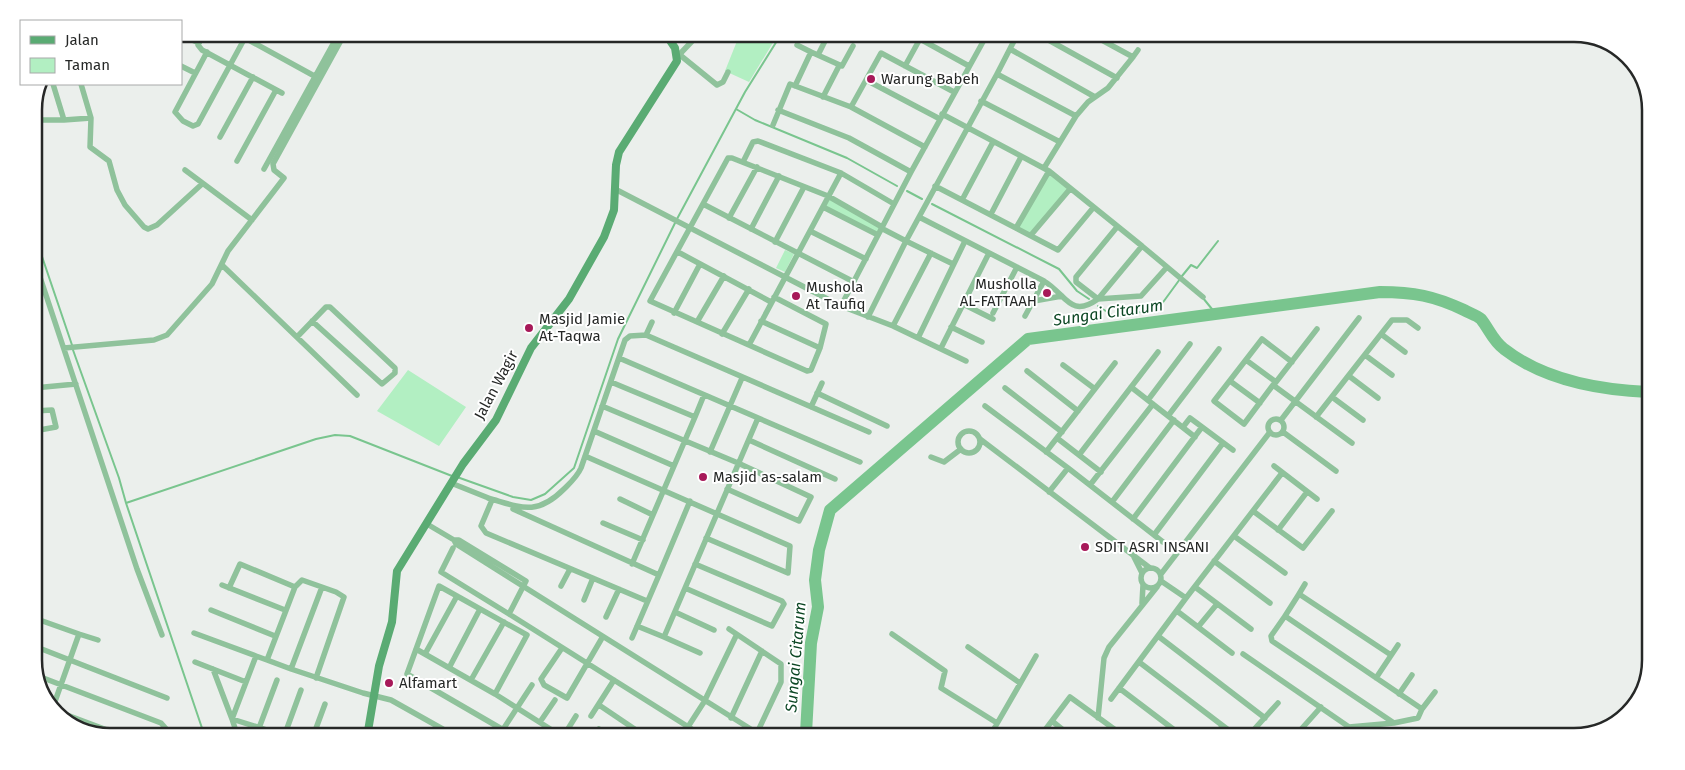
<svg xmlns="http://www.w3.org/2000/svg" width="1685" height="770" viewBox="0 0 1685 770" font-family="'Fira Sans',sans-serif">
  <rect width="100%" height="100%" fill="#ebefec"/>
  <!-- green -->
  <path fill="#b2efc2" d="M739,36H777L749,82L725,71Z
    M1049,171L1070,189L1031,235L1016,228Z
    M828,196L882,227L878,235L823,207Z
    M785,250L794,254L785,272L776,268Z
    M408,370L466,407L439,446L377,411Z"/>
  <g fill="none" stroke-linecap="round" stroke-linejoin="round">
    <!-- stream -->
    <path stroke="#79c58e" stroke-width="2" d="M863,37L899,42L901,37
      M736,109L755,120L847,158L897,186
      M907,191L922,199
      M932,204L1059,269L1077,291L1089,299
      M677,219L745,92L780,36
      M34,233L72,345
      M1182,276L1191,265L1197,268L1218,241
      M1203,298L1216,314
      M1098,306L1115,317L1146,311L1153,306L1161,305L1180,279
      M73,350L119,478L126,503L203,731
      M457,477L513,497L531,500L545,494L574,468L618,339L675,223
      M126,503L316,439L335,435L350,436L452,476"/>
    <!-- river -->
    <path stroke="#79c58e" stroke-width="12" d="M806,733L811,643L818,607L815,580L819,550L830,510L1028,339L1380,292C1414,292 1434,296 1464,310C1469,313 1477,315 1481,319C1489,329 1493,341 1504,349C1545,381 1599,390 1648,392"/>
    <!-- street -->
    <path stroke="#8fc29b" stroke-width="5.5" d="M204,34L198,45L202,50L282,93
      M181,35L199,43
      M301,35H308
      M1043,37L1117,78
      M245,38L318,78
      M920,39L969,66
      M797,45L811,52
      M1010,49L1095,97
      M207,52L175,112L183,121L193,126L198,124L247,34
      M680,55L717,85L723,82L728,72
      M818,55L827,37
      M677,57L697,36
      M1133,57L1138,50
      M181,66L195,73
      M905,66L921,37
      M997,74L1016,37
      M866,80L940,119
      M53,84L64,120L91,118
      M81,84L91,118L90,147L109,161L117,190L125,205L144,227L148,229L157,225L202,184
      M795,86L811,52L842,66L853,46
      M823,97L839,66
      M981,101L1060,142
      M34,108L39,120H64
      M778,110L849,138L911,172
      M1076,116L1088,102L1108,88L1133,57L1098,38
      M773,125L790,84L851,107
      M220,137L253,77
      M925,147L851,107L881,53L954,92
      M237,161L276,90
      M743,162L753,142L758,141L841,173L894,204
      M264,169L338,35
      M185,170L252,220
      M935,186L1058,250L1093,208
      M615,189L841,306
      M962,200L993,142
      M703,204L854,282
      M823,207L878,235
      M991,214L1021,157
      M919,217L997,74L1076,116L1044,168
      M729,218L757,167
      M1117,227L1076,277V282L1098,299L1141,296L1167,267
      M881,228L906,241L919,217L1044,281C1066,294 1070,319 1098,299L1142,246L1049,171L942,114
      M1016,228L1049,171
      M751,229L779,176
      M810,231L866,259
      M1031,235L1070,189
      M775,242L804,187
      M1142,246L1203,297
      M678,252L771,302
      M34,259L137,569L162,635
      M223,266L357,395
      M774,297L826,324L820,348L811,370L807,371L650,301L728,158H732L828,196L882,227
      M1034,301L1062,296
      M963,304L993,319
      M674,313L700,264
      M993,313L1017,267
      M1025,316L1044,281
      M868,317L906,241L953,264
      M761,321L820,348
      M697,322L724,276
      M893,326L931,253
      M951,327L982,342
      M722,334L749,289
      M1381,334L1405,352
      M646,335L652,322
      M297,337L326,307H330L395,368V373L382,384L312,321
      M918,338L965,241
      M749,345L841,173
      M64,348L154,340L167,335L212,284L228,251L284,178L274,170L273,164L344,35
      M941,348L989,253
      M1365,355L1392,375
      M619,358L860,462
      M1246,360L1276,382
      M966,361L893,326L841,306L911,172L984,40L979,37
      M1292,362L1262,339L1214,401L1244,424L1273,385L1276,382L1317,329
      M1063,365L1095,389
      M1027,371L1078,411
      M1349,376L1378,398
      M1230,381L1260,403
      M611,382L695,417L704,395
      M1273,385L1352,443
      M1131,387L1195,437
      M34,388L76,384
      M1005,388L1062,432
      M817,393L887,426
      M1332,397L1363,420
      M1148,400L1190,344
      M602,406L738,463L811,497L799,521L727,489
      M985,406L1068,468L1049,492
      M811,407L822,383
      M34,411L52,410L56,427L34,431
      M1168,416L1219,349
      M1316,417L1392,320H1407L1418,328
      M1268 427a8 8 0 1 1 16 0a8 8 0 1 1-16 0Z
      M1281,420L1359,318
      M1183,427L1190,418L1233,450
      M958 442a11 11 0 1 1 22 0a11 11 0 1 1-22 0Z
      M594,431L674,466
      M1283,432L1336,471
      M1057,438L1101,472
      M980,439L1150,568
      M749,440L835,479
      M710,452L742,378
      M1046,452L1115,363
      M1079,455L1158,352
      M585,456L790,546L788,573L706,538
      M931,457L944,462L961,449
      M1274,466L1317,499
      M1068,468L1163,542
      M451,483L491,499
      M1090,485L1153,404
      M488,498C520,507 536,517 564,489C570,483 577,477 581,468L625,340L630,336L646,335L869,432
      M620,499L653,515
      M492,500L481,526L486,533L647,601
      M1112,502L1174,420
      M513,509L659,575L632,638
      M1253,511L1303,548L1332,511
      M1133,519L1202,427
      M603,523L643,540
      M427,524L454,540L456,544L757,733
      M1278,530L1307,492
      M1154,535L1223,443
      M1234,536L1285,573
      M453,548L441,572L509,614L526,581L459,540H454
      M1134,557L1142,573
      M1214,561L1270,603
      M632,564L695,417
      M1141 578a10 10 0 1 1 20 0a10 10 0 1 1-20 0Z
      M1161,574L1270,432
      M659,575L690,501
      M222,585L285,610
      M561,586L570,569
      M322,587L291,669L363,693L391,700L448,732
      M1195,587L1251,629
      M229,588L240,564L295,587
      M685,588L772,626L784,604L782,601L695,564
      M1299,594L1305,584
      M1186,598L1282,473
      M584,600L593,578
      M1142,603L1143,585
      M211,610L275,636
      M1177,611L1232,653
      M675,612L714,630
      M509,614L698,733
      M1285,616L1422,709L1418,718L1394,723L1272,641L1271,636Z
      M1285,616L1299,594L1391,655
      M606,617L619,589
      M34,618L79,634L53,707
      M637,626L664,637L758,418
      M1198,627L1217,604
      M729,629L781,664V682L757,733
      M194,633L256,656
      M79,634L98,640
      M892,634L945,671L941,688L997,723
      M1158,636L1265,718
      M664,637L700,653
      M34,646L167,698
      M968,647L1020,683
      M562,648L541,679L544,685L567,698L602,638
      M416,649L495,694
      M425,654L457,596
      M1243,654L1349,727L1394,723
      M267,660L291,669
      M195,662L246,682
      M1139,662L1235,735
      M449,668L480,609
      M213,669L232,719L270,731
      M38,676L161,723L168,731
      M1376,678L1398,645
      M471,680L504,622
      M1119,688L1181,735
      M1399,694L1412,675
      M1111,699L1186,598L1161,581
      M599,705L639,732
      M1422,709L1435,692
      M59,712L107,730
      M591,716L614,680
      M731,718L762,651
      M1098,718L1104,658L1109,647L1157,587
      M1052,721L1068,734
      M540,722L555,700
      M259,728L277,680
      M236,731L232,719L256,656L267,660L295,587L302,580L336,592L344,597L316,678
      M286,731L301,690
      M315,731L325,704
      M502,731L532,685
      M507,732L407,674L439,586L527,635L495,694L555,732
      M566,732L576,716
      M597,732L599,729
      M684,733L704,702L736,636
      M991,734L1036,656
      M1042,734L1070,697L1121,734
      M1216,735L1222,726
      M1249,735L1278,703
      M1296,735L1321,707"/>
    <!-- secondary -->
    <path stroke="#5aab73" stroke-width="8" d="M368,731L379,666L392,622L397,571L463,464L496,420L531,348L569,299L604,237L614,210L616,165L619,152L677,61L675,48L667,36
      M1457,736L1488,733L1505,736"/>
  </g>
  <!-- markers -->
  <g fill="#a71959" stroke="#fff" stroke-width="2">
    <circle cx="871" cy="79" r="5"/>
    <circle cx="1047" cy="293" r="5"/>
    <circle cx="796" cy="296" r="5"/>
    <circle cx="529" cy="328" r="5"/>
    <circle cx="703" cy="477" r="5"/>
    <circle cx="1085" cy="547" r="5"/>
    <circle cx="389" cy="683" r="5"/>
  </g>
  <g text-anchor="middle" stroke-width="4" stroke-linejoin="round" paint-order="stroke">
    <!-- poi labels -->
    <g font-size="15" fill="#262827" stroke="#fff" text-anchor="start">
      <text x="881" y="84">Warung Babeh</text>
      <text x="1037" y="289" text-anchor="end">Musholla<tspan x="1037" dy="17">AL-FATTAAH</tspan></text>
      <text x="806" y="292">Mushola<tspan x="806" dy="17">At Taufiq</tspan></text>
      <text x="539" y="324">Masjid Jamie<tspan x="539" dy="17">At-Taqwa</tspan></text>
      <text x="713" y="482">Masjid as-salam</text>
      <text x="1095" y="552">SDIT ASRI INSANI</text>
      <text x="399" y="688">Alfamart</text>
    </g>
    <!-- street labels -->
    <g font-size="15" fill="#262827" stroke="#fff">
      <text transform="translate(496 385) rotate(-62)" y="5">Jalan Wagir</text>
    </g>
    <!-- water labels -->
    <g font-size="16" font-style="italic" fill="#0b4623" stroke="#fff">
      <text transform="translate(1108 312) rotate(-8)" y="6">Sungai Citarum</text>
      <text transform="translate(795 657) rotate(-85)" y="6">Sungai Citarum</text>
    </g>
  </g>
  <!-- crop -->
  <path d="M0 0H1685V770H0ZM110 42H1574A68 68 0 0 1 1642 110V660A68 68 0 0 1 1574 728H110A68 68 0 0 1 42 660V110A68 68 0 0 1 110 42Z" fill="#fff" fill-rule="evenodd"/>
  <path fill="none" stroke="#262827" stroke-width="2.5" d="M110 42H1574A68 68 0 0 1 1642 110V660A68 68 0 0 1 1574 728H110A68 68 0 0 1 42 660V110A68 68 0 0 1 110 42Z"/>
  <!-- legend -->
  <rect x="20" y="20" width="162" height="65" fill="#ffffff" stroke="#a8a9a9"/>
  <rect x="30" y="36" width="25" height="8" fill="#5aab73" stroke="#a8a9a9"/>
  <text x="65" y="45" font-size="15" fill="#262827">Jalan</text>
  <rect x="30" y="58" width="25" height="15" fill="#b2efc2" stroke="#a8a9a9"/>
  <text x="65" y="70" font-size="15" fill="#262827">Taman</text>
</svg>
